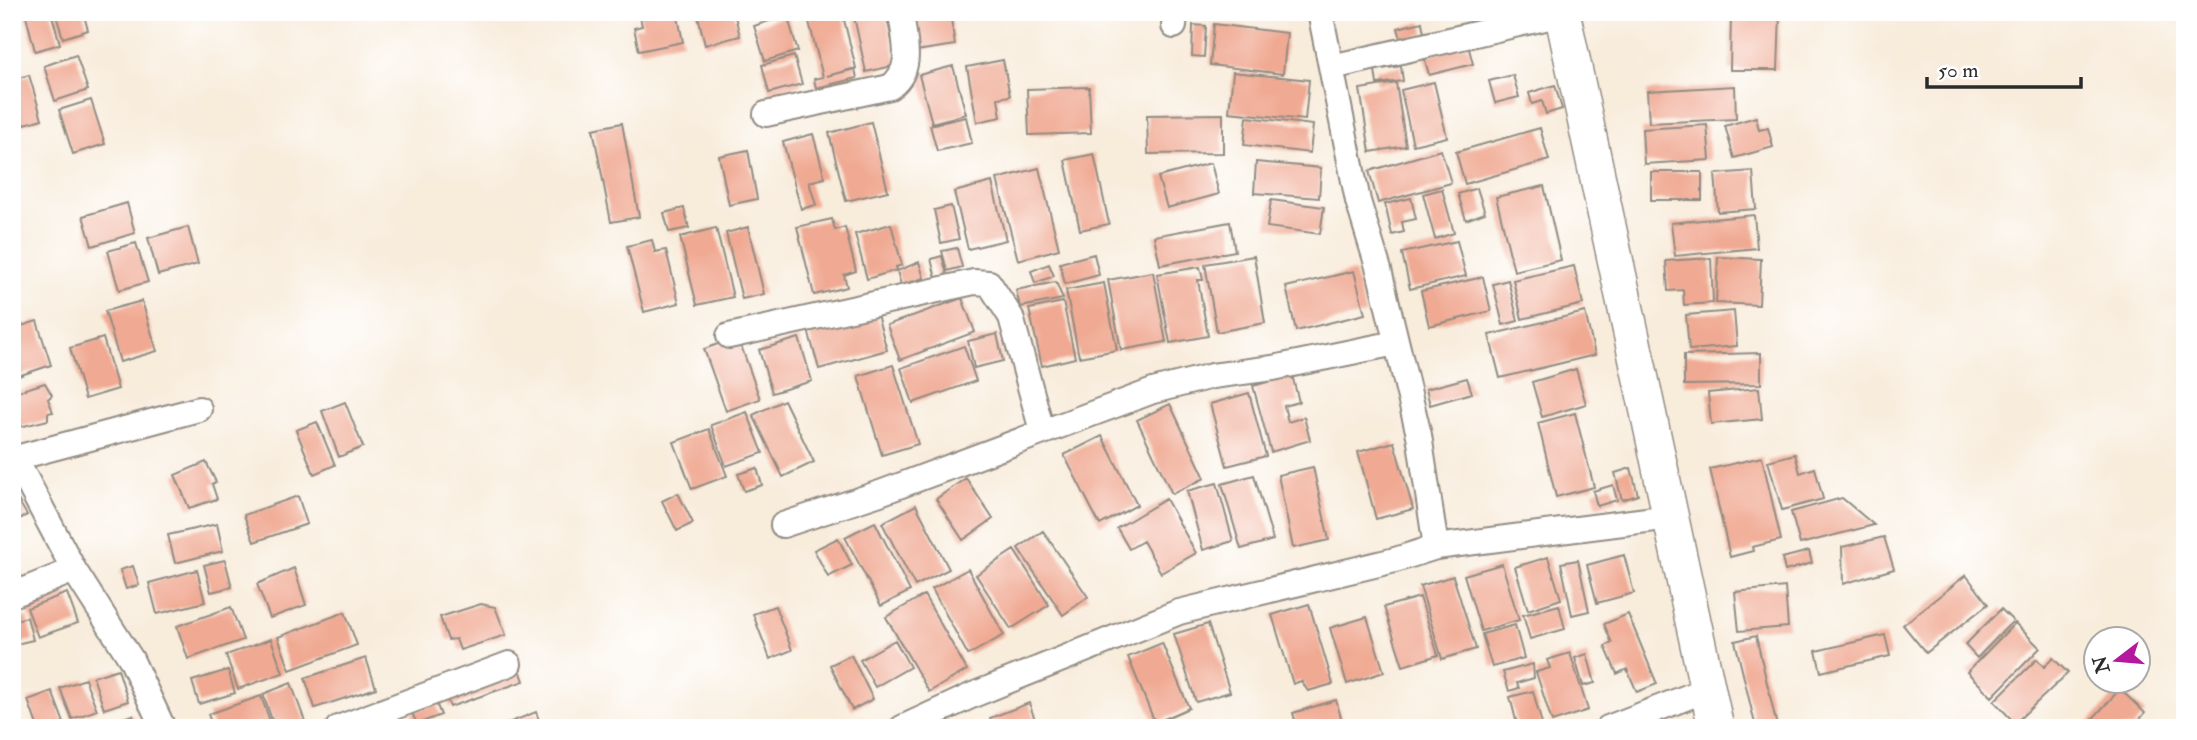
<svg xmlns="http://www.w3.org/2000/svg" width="2197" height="740" viewBox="0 0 2197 740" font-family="'IM FELL Double Pica',serif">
  <rect width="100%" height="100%" fill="#fff"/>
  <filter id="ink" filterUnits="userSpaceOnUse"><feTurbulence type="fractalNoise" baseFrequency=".0143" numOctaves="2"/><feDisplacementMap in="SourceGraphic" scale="14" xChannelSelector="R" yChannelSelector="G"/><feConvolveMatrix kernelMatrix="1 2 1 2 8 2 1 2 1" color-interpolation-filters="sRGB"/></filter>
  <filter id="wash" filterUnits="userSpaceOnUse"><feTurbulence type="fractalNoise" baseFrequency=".00686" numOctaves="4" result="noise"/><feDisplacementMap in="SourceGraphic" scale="28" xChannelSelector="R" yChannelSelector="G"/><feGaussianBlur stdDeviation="1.57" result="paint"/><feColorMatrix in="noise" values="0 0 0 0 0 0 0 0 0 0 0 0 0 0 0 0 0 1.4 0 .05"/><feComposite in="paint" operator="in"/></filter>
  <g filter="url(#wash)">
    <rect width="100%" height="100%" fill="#f8ecdb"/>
    <g id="blocks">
      <!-- building -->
      <path fill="#f0a992" d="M25,12H51L60,44L35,51Z
        M55,12H83L88,30L63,38Z
        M639,12H677L683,42L639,51L634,28L642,26Z
        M697,12H734L740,36L705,45Z
        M816,12H842L856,68L827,76L855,69L857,78L816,88L814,79L823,77L807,14Z
        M853,12H886L897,65L866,72Z
        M910,12H950L955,45L916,51Z
        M1731,12H1780L1778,70H1730Z
        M787,15L798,51L765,61L754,26Z
        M1422,22L1424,34L1401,39L1398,28Z
        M1214,24L1287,33L1283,74L1210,65Z
        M1193,25L1206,26L1204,57L1192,56Z
        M1468,45L1473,64L1429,75L1424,56Z
        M76,55L88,90L55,101L44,66Z
        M794,56L802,84L769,93L762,65Z
        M1003,60L1010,96L998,98L1001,117L977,122L967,67Z
        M953,66L966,114L932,123L919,75Z
        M1401,66L1403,81L1377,84L1375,70Z
        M1233,72L1309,80L1305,120L1229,112Z
        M29,75L42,119L12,128V80Z
        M1513,75L1519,97L1495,103L1489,81Z
        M1434,82L1447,137L1413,145L1401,90Z
        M1396,83L1406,146L1370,152L1360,89Z
        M1555,85L1562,109L1546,114L1542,101L1532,104L1529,93Z
        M1735,86L1736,119L1649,123L1647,91Z
        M1089,87L1091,133L1029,135L1027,89Z
        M91,100L105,144L73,154L59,110Z
        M1223,114V153L1148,154L1147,115Z
        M966,117L972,143L937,151L930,125Z
        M1247,117L1313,125L1310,153L1244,145Z
        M1756,117L1759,130L1768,128L1773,147L1734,158L1725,126Z
        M871,122L888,191L846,201L829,133Z
        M622,123L639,217L611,222L593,129Z
        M1707,125L1710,160L1644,164L1642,129Z
        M1540,128L1549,160L1465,184L1456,152Z
        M813,134L825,178L809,182L816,205L801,209L783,142Z
        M748,150L757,199L729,205L719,156Z
        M1441,150L1451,183L1378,203L1369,171Z
        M1094,154L1109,224L1080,230L1065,160Z
        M1256,162L1321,168L1319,198L1254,193Z
        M1211,163L1219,194L1167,208L1158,177Z
        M1039,168L1059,249L1018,260L997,179Z
        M1753,171L1756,209L1718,212L1715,174Z
        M1651,172H1702V200H1651Z
        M992,182L1006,240L968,249L954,192Z
        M1544,186L1561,260L1514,271L1496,197Z
        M1477,188L1485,213L1466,220L1458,194Z
        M1442,189L1454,233L1435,239L1423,194Z
        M1411,198L1416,219L1402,222L1404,232L1392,235L1385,204Z
        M1271,200L1324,207L1320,234L1267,227Z
        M127,203L135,233L92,246L83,216Z
        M951,206L959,239L941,243L934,210Z
        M684,208L689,228L669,232L664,213Z
        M1754,215L1757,248L1675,256L1671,223Z
        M832,219L835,230L845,227L856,271L844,275L847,287L814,295L797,227Z
        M1230,222L1235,251L1160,265L1154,236Z
        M891,224L902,265L896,267L897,270L867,279L855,234Z
        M188,227L198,264L158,275L148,238Z
        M748,227L764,294L742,299L726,233Z
        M716,228L733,297L697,305L680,237Z
        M652,240L655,252L666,250L679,303L644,312L627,246Z
        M1457,241L1466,276L1410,289L1402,253Z
        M136,243L148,282L119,290L108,251Z
        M957,248L962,267L947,271L942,251Z
        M1094,254L1099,275L1065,284L1060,263Z
        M942,256L947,275L936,278L931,259Z
        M1254,256L1265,323L1217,332L1205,264Z
        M1718,257L1761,259L1759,305L1716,303Z
        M1711,258L1713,303L1684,305L1683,290L1668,291L1666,261Z
        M919,262L924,278L901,285L897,271Z
        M1049,264L1054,276L1035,283L1031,271Z
        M1574,266L1583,304L1522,319L1513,280Z
        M1200,267L1203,280H1198L1208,336L1170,343L1157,274Z
        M1354,271L1365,314L1296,331L1286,287Z
        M1153,272L1166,342L1121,350L1108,280Z
        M1483,277L1491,311L1429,326L1421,291Z
        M1508,280L1518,321L1503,325L1493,284Z
        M1056,282L1063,299L1020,307L1016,290Z
        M1104,283L1117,350L1079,357L1066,290Z
        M962,298L975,332L900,360L887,325Z
        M142,301L157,351L120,362L105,311Z
        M1063,302L1075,358L1042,366L1029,309Z
        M876,311L887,350L819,369L808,330Z
        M1734,311L1737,346L1689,350L1686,315Z
        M1585,312L1595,355L1500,378L1489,335Z
        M37,321L51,365L12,378V329Z
        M997,334L1003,361L974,368L968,341Z
        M738,337L760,399L726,411L704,349Z
        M103,338L118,389L85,399L70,348Z
        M799,338L812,381L772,393L759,350Z
        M964,346L976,381L913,403L901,368Z
        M1761,353V384L1684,385V355Z
        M893,365L918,444L882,455L858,376Z
        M1576,369L1586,404L1542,417L1532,382Z
        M1292,375L1299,402L1284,406L1288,422L1304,417L1310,440L1271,452L1253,386Z
        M1467,378L1472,393L1430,405L1426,389Z
        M45,383L52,395L48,399L53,412L48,413V420L12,429V393Z
        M1759,388L1762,419L1711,424L1708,393Z
        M1249,393L1266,456L1227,466L1210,404Z
        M784,400L814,462L783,477L753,415Z
        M345,402L363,447L339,457L322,411Z
        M1170,404L1205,478L1172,494L1137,420Z
        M747,412L763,453L726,466L711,425Z
        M1575,413L1594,487L1556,497L1538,423Z
        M317,422L335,465L314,474L296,430Z
        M709,429L727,476L692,489L674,442Z
        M1102,436L1137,505L1100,525L1064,455Z
        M1394,442L1413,509L1376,519L1358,452Z
        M1795,454L1800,473L1815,468L1823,499L1782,510L1768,461Z
        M1762,457L1781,540L1752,547L1753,551L1730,557L1710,469Z
        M206,462L216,482L212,484L217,499L189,508L175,475Z
        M1313,467L1329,540L1293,548L1278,475Z
        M757,468L762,485L744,491L738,474Z
        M1631,468L1638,495L1622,500L1615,473Z
        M1254,475L1273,540L1241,549L1222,484Z
        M966,478L993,519L963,540L936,499Z
        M1217,483L1233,541L1203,550L1187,491Z
        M1613,485L1617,500L1597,506L1593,491Z
        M12,490L27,515L12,523Z
        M678,493L693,523L677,531L662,501Z
        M298,496L307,524L254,542L244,515Z
        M1842,498L1874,525L1800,544L1791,512Z
        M1166,499L1196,553L1161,573L1143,541L1129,549L1117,528Z
        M916,505L949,569L915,586L882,523Z
        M875,522L910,591L881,606L845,537Z
        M217,524L223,551L175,563L168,535Z
        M1043,531L1088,597L1063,615L1018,548Z
        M1884,537L1894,569L1843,584L1842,547Z
        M838,538L852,565L828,577L814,550Z
        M1014,550L1049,605L1011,629L976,575Z
        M1809,551L1812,563L1785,571L1782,558Z
        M1624,555L1634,593L1597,603L1587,565Z
        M1548,557L1561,599L1528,610L1515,567Z
        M225,560L232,587L211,592L204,565Z
        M1578,560L1589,611L1572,615L1561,563Z
        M1502,564L1519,620L1481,631L1464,575Z
        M133,566L139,585L126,589L120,570Z
        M294,568L306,605L270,618L257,584Z
        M968,569L1004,635L968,655L932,589Z
        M197,570L205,602L157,614L149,583Z
        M1966,575L1988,604L1926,653L1903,625Z
        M1453,576L1476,649L1442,659L1420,586Z
        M1785,587L1788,627L1739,631L1735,592Z
        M67,593L78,623L38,637L27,608Z
        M924,595L967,670L929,692L886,617Z
        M1420,597L1438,655L1403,666L1384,607Z
        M481,604L495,607L506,635L460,650L456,639L448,640L440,617Z
        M1309,604L1333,684L1308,691L1301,681L1293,684L1272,615Z
        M1559,605L1565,629L1530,639L1523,615Z
        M775,606L792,650L770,659L753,614Z
        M231,607L243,640L188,659L177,626Z
        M2001,609L2013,621L1977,658L1965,645Z
        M345,612L357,645L290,670L278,637Z
        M1628,614L1657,684L1637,692L1627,669L1617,674L1605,646L1612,643L1604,624Z
        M27,617L33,640L12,645V621Z
        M1367,617L1384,672L1347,684L1330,628Z
        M2015,623L2040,648L1992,697L1967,672Z
        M1208,624L1230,692L1196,702L1174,634Z
        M1515,625L1524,658L1492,667L1482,634Z
        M1885,635L1890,656L1821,672L1816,651Z
        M1756,636L1777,726L1770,728H1756L1735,641Z
        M271,639L283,673L238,689L226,655Z
        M895,640L910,667L875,687L860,660Z
        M1162,643L1189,708L1155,723L1128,657Z
        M1570,653L1588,710L1552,722L1536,672L1550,668L1547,660Z
        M1587,654L1595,683L1583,686L1575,658Z
        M851,655L873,699L852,710L830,665Z
        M366,658L376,688L315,708L305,678Z
        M2053,658L2068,673L2015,723L1994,701L2037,659L2044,667Z
        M1533,664L1534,678L1517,683L1519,688L1509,691L1503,672Z
        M519,667L524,681L450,707L446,696Z
        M118,669L128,701L104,709L93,677Z
        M228,670L235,693L199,704L192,681Z
        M85,679L97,710L72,719L60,688Z
        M291,683L307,727L306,728H284L282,721L272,720L263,694Z
        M2120,689L2145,713L2132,728H2084Z
        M52,691L64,723L38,728L28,700Z
        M1533,691L1543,728H1518L1510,697Z
        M261,696L272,727L213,728L208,714Z
        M1336,700L1344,728H1297L1293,713Z
        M436,703L441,715L417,724L412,713Z
        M1029,703L1038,728H994L990,718Z
        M536,712L542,728H496Z
        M133,715L137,728H90V727Z"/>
    </g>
  </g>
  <g filter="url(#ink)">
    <use href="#blocks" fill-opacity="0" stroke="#928c83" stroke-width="2"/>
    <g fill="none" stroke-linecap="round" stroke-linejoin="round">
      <defs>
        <path id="street" d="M1320,12L1358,201L1379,270L1419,435L1436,547
          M1174,26L1175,12
          M1332,67L1562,14
          M766,114L890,87C915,69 904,41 901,12
          M729,336L974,282L989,283L1011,317L1042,431
          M15,458L74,570L131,659L163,728
          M12,459L199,409
          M783,525L880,493L1153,391L1212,376L1273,368L1396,343
          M12,595L74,570
          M338,728L509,664
          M902,728L973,695L1179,612L1395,560L1436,547L1670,517
          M1608,728L1708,689"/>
        <path id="secondary" d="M1562,12L1716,728"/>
      </defs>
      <!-- street casing -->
      <use href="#street" stroke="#928c83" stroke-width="28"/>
      <!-- secondary casing -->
      <use href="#secondary" stroke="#928c83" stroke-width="38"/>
      <!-- street -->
      <use href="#street" stroke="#fff" stroke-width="24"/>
      <!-- secondary -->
      <use href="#secondary" stroke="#fff" stroke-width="35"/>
    </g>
  </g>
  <!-- margin -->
  <rect width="2197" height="740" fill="none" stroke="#fff" stroke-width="42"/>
  <!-- north arrow -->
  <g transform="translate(2117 660) rotate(254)"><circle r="33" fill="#ffffff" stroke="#aaaaaa" stroke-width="2"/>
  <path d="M0-5L12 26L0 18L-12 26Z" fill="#b5179e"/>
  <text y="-10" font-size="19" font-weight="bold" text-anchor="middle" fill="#2b2b2b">N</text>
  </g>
  <!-- scale -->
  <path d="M1927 77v10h154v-10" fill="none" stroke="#2b2b2b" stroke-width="3.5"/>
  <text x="1938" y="77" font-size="21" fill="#2b2b2b" stroke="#ffffff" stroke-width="5" paint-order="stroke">50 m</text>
</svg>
